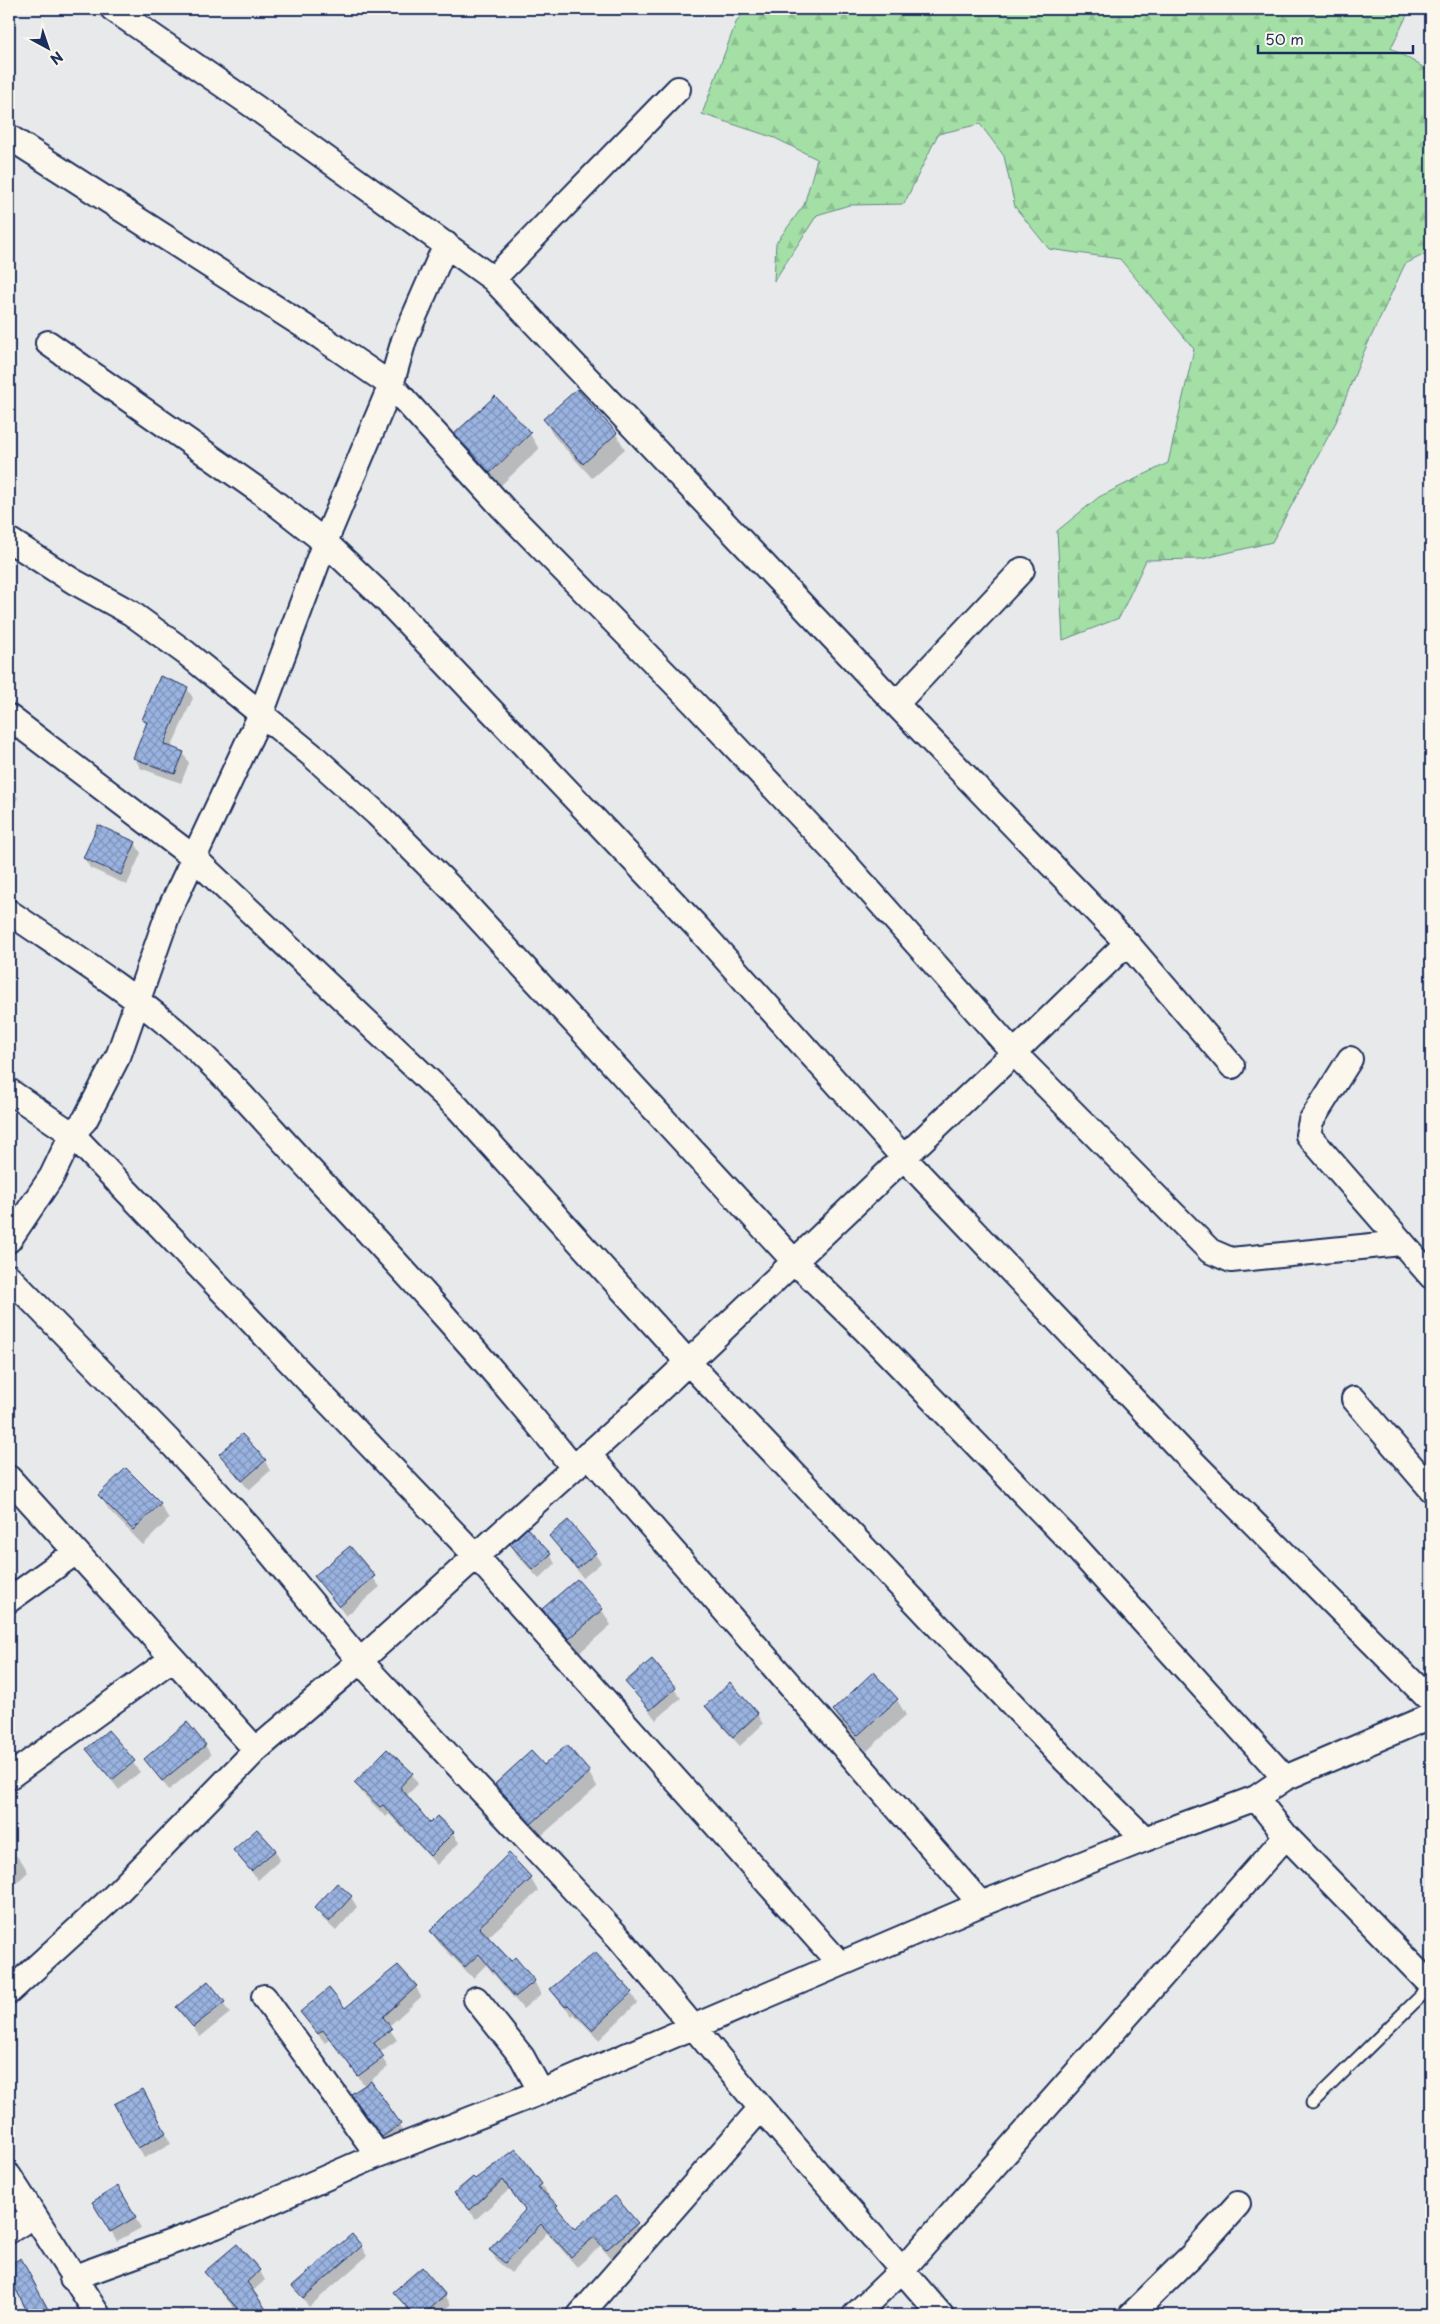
<svg xmlns="http://www.w3.org/2000/svg" width="1440" height="2324" viewBox="0 0 1440 2324" font-family="'Playpen Sans',sans-serif">
  <defs>
    <pattern id="forest-firs" width="22" height="20" patternUnits="userSpaceOnUse" patternTransform="scale(1.25)"><rect width="22" height="20" fill="#a4e0a6"/><path d="M5 1l3.5 6h-7zM16 11l3.5 6h-7z" fill="#8dc091"/></pattern>
    <pattern id="building-cross-hatch" width="8" height="8" patternUnits="userSpaceOnUse" patternTransform="scale(1.25)"><rect width="8" height="8" fill="#9ab3e0"/><path d="M0 0l8 8M0 8l8-8" fill="none" stroke="#7d92b9"/></pattern>
  </defs>
  <rect width="100%" height="100%" fill="#e8e9ea"/>
  <filter id="ink" filterUnits="userSpaceOnUse"><feTurbulence type="fractalNoise" baseFrequency=".02" numOctaves="2"/><feDisplacementMap in="SourceGraphic" scale="10" xChannelSelector="R" yChannelSelector="G"/><feConvolveMatrix kernelMatrix="1 2 1 2 8 2 1 2 1" color-interpolation-filters="sRGB"/></filter>
  <g filter="url(#ink)">
    <!-- forest -->
    <path fill="url(#forest-firs)" stroke="#608882" d="M748,9H1410L1391,48L1426,69L1431,68V251L1405,264L1363,354L1336,422L1272,542L1202,559L1146,560L1119,618L1063,640L1057,531L1099,497L1168,463L1194,349L1120,259L1049,249L1015,207L1004,156L980,124L938,134L904,204L849,205L817,215L774,281L776,243L804,205L817,159L775,138L702,114L737,20Z"/>
    <!-- shadow -->
    <path fill="#0003" d="M544,419L616,434L625,449L592,478L553,435Z
      M456,434H530L539,449L499,487L465,450Z
      M187,688L193,698L171,748L183,753L189,763L181,783L140,768L135,758L147,726L143,720Z
      M9,785L18,798L9,811Z
      M135,843L141,853L127,885L90,868L84,858Z
      M220,1455L265,1461L270,1471L249,1490Z
      M126,1469L160,1504L169,1519L143,1545L109,1510L100,1495Z
      M551,1536L595,1554L601,1563L583,1578Z
      M511,1545L550,1554L555,1564L539,1579L517,1555Z
      M350,1548L380,1587L346,1616L315,1577Z
      M577,1581L602,1610L611,1625L578,1654L552,1624L543,1609Z
      M652,1661L681,1698L656,1720L627,1682Z
      M897,1700L906,1715L867,1751L843,1726L834,1711Z
      M706,1706L757,1714L763,1724L740,1746L712,1716Z
      M108,1731L140,1772L119,1790L87,1749Z
      M205,1745L211,1755L169,1790L145,1759Z
      M566,1747L589,1773L597,1787L540,1837L505,1798L497,1784L544,1767Z
      M387,1750L412,1774L418,1784L406,1796L430,1824L437,1817L453,1833L459,1843L437,1865L389,1814L386,1817L362,1793L356,1783Z
      M9,1848L22,1862L28,1872L9,1890Z
      M275,1850L280,1860L258,1880L234,1851Z
      M531,1879L538,1891L487,1938L534,1981L541,1994L523,2009L486,1965L473,1978L439,1943L431,1931Z
      M337,1885L351,1897L357,1907L336,1931L322,1918L316,1908Z
      M208,1983L230,2013L200,2037L178,2007Z
      M416,1987L421,1997L388,2027L397,2040L379,2053L388,2067L370,2081L405,2135L388,2146L353,2095L365,2086L330,2039L325,2043L301,2013L345,2010Z
      M552,1989L631,1993L637,2003L599,2040L574,2014L572,2016Z
      M148,2101L171,2144L144,2158L116,2105Z
      M516,2151L575,2231L615,2197L643,2234L612,2260L600,2246L577,2267L547,2233L511,2273L496,2260L491,2250L526,2211L510,2189L476,2219L456,2194Z
      M118,2188L141,2228L117,2241L94,2203Z
      M361,2246L367,2256L309,2307L294,2286Z
      M259,2270L265,2280L252,2292L269,2315H232L237,2311L212,2282L206,2272Z
      M395,2293L445,2295L451,2305L440,2315H412Z
      M182,2309L186,2315H172Z"/>
    <!-- building -->
    <path fill="url(#building-cross-hatch)" stroke="#1b2f5e" d="M577,389L617,433L583,464L543,419Z
      M495,396L531,433L490,473L454,434Z
      M160,676L188,687L164,744L184,752L175,774L133,758L147,722L142,720Z
      M98,825L136,842L121,875L83,858Z
      M242,1434L266,1460L242,1481L219,1454Z
      M126,1468L161,1503L133,1530L98,1495Z
      M568,1520L596,1553L577,1569L549,1536Z
      M527,1528L551,1554L533,1570L510,1544Z
      M350,1546L375,1576L339,1607L314,1576Z
      M577,1579L603,1609L569,1639L542,1609Z
      M652,1659L676,1688L650,1710L625,1682Z
      M873,1672L898,1699L857,1736L833,1710Z
      M730,1682L758,1714L733,1737L705,1706Z
      M187,1722L206,1745L162,1781L144,1759Z
      M108,1730L135,1761L112,1780L86,1749Z
      M567,1745L590,1772L531,1824L495,1784L531,1751L544,1765Z
      M387,1749L413,1773L400,1787L430,1823L437,1816L454,1832L430,1856L383,1805L380,1807L354,1783Z
      M257,1829L276,1850L251,1871L233,1850Z
      M509,1853L532,1878L479,1927L511,1961L515,1957L535,1981L515,1997L479,1954L465,1967L430,1931Z
      M337,1883L352,1896L329,1922L314,1908Z
      M595,1952L632,1992L592,2030L568,2005L565,2007L550,1989Z
      M398,1965L417,1986L383,2017L392,2029L374,2043L384,2057L358,2076L323,2030L318,2034L300,2012L329,1988L345,2008Z
      M208,1981L225,2002L193,2027L176,2007Z
      M371,2081L401,2124L382,2137L351,2094Z
      M143,2089L166,2133L138,2148L114,2104Z
      M516,2149L542,2184L538,2187L558,2205L556,2207L575,2229L615,2196L638,2223L606,2250L594,2237L571,2257L541,2224L505,2263L489,2250L525,2210L503,2180L470,2210L454,2193L473,2177L475,2179Z
      M118,2186L136,2217L110,2232L92,2202Z
      M352,2234L362,2246L303,2298L292,2286Z
      M237,2244L260,2270L247,2282L270,2315H243L204,2272Z
      M21,2258L51,2315H29L9,2276V2265Z
      M422,2267L446,2295L423,2315H414L393,2292Z"/>
    <g fill="none" stroke-linecap="round" stroke-linejoin="round">
      <defs>
        <path id="lane" d="M1312,2103L1431,1986"/>
        <path id="street" d="M113,9L255,107L493,279L896,704L1127,943L1232,1066
          M9,137L321,337L391,385L502,507L694,703L844,862L1014,1053L1210,1251L1231,1260L1401,1243
          M493,279L678,89
          M48,343L265,495L325,542L387,601L698,928L903,1157L1182,1451L1431,1701
          M9,540L73,581L131,613L186,653L313,756L377,814L451,888L794,1261L866,1331L1073,1544L1285,1778
          M896,704L1022,570
          M9,717L193,857L458,1108L687,1361L1066,1761L1145,1839
          M9,912C66,951 125,988 178,1033C227,1075 269,1127 314,1174C403,1269 491,1365 573,1467
          M1350,1059L1311,1121L1308,1135L1431,1276
          M9,1091L72,1134L476,1556L840,1964
          M9,1240L52,1176L72,1134L85,1120L119,1054L169,911L261,714L325,542L391,385L404,340L446,244
          M9,1277L168,1440L248,1526L360,1661L620,1939L761,2108L941,2315
          M1354,1399L1431,1489
          M588,1454L981,1904
          M9,1478L256,1750
          M9,1600L76,1552
          M9,1777L172,1659
          M1256,1798L1286,1836L1431,1985
          M9,1992L113,1897L256,1750L360,1661L640,1408L1014,1053L1127,943
          M264,1997L378,2155
          M476,1999L522,2057L541,2092
          M9,2176L98,2315
          M9,2231L33,2216
          M72,2278L216,2226L378,2155L541,2092L981,1904L1145,1839L1256,1798L1285,1778L1431,1716
          M580,2315L761,2108
          M855,2315L903,2269L1286,1836
          M1131,2315L1192,2255L1238,2204"/>
      </defs>
      <!-- lane casing -->
      <use href="#lane" stroke="#1b2f5e" stroke-width="15"/>
      <!-- street casing -->
      <use href="#street" stroke="#1b2f5e" stroke-width="28"/>
      <!-- lane -->
      <use href="#lane" stroke="#fbf7ec" stroke-width="11"/>
      <!-- street -->
      <use href="#street" stroke="#fbf7ec" stroke-width="24"/>
    </g>
  </g>
  <!-- margin -->
  <rect width="1440" height="2324" fill="none" stroke="#fbf7ec" stroke-width="30"/>
  <rect x="15" y="15" width="1410" height="2294" fill="none" stroke="#1b2f5e" stroke-width="2" filter="url(#ink)"/>
  <!-- north arrow -->
  <g transform="translate(48 48) rotate(140)" stroke="#fbf7ec" stroke-width="4" paint-order="stroke">
  <path d="M0-4L9 19L0 12L-9 19Z" fill="#1b2f5e"/>
  <text y="-8" font-size="14" font-weight="bold" text-anchor="middle" fill="#1b2f5e">N</text>
  </g>
  <!-- scale -->
  <path d="M1258 45v8h155v-8" fill="none" stroke="#1b2f5e" stroke-width="2.5"/>
  <text x="1265" y="45" font-size="15" fill="#1b2f5e" stroke="#fbf7ec" stroke-width="4" paint-order="stroke">50 m</text>
</svg>
